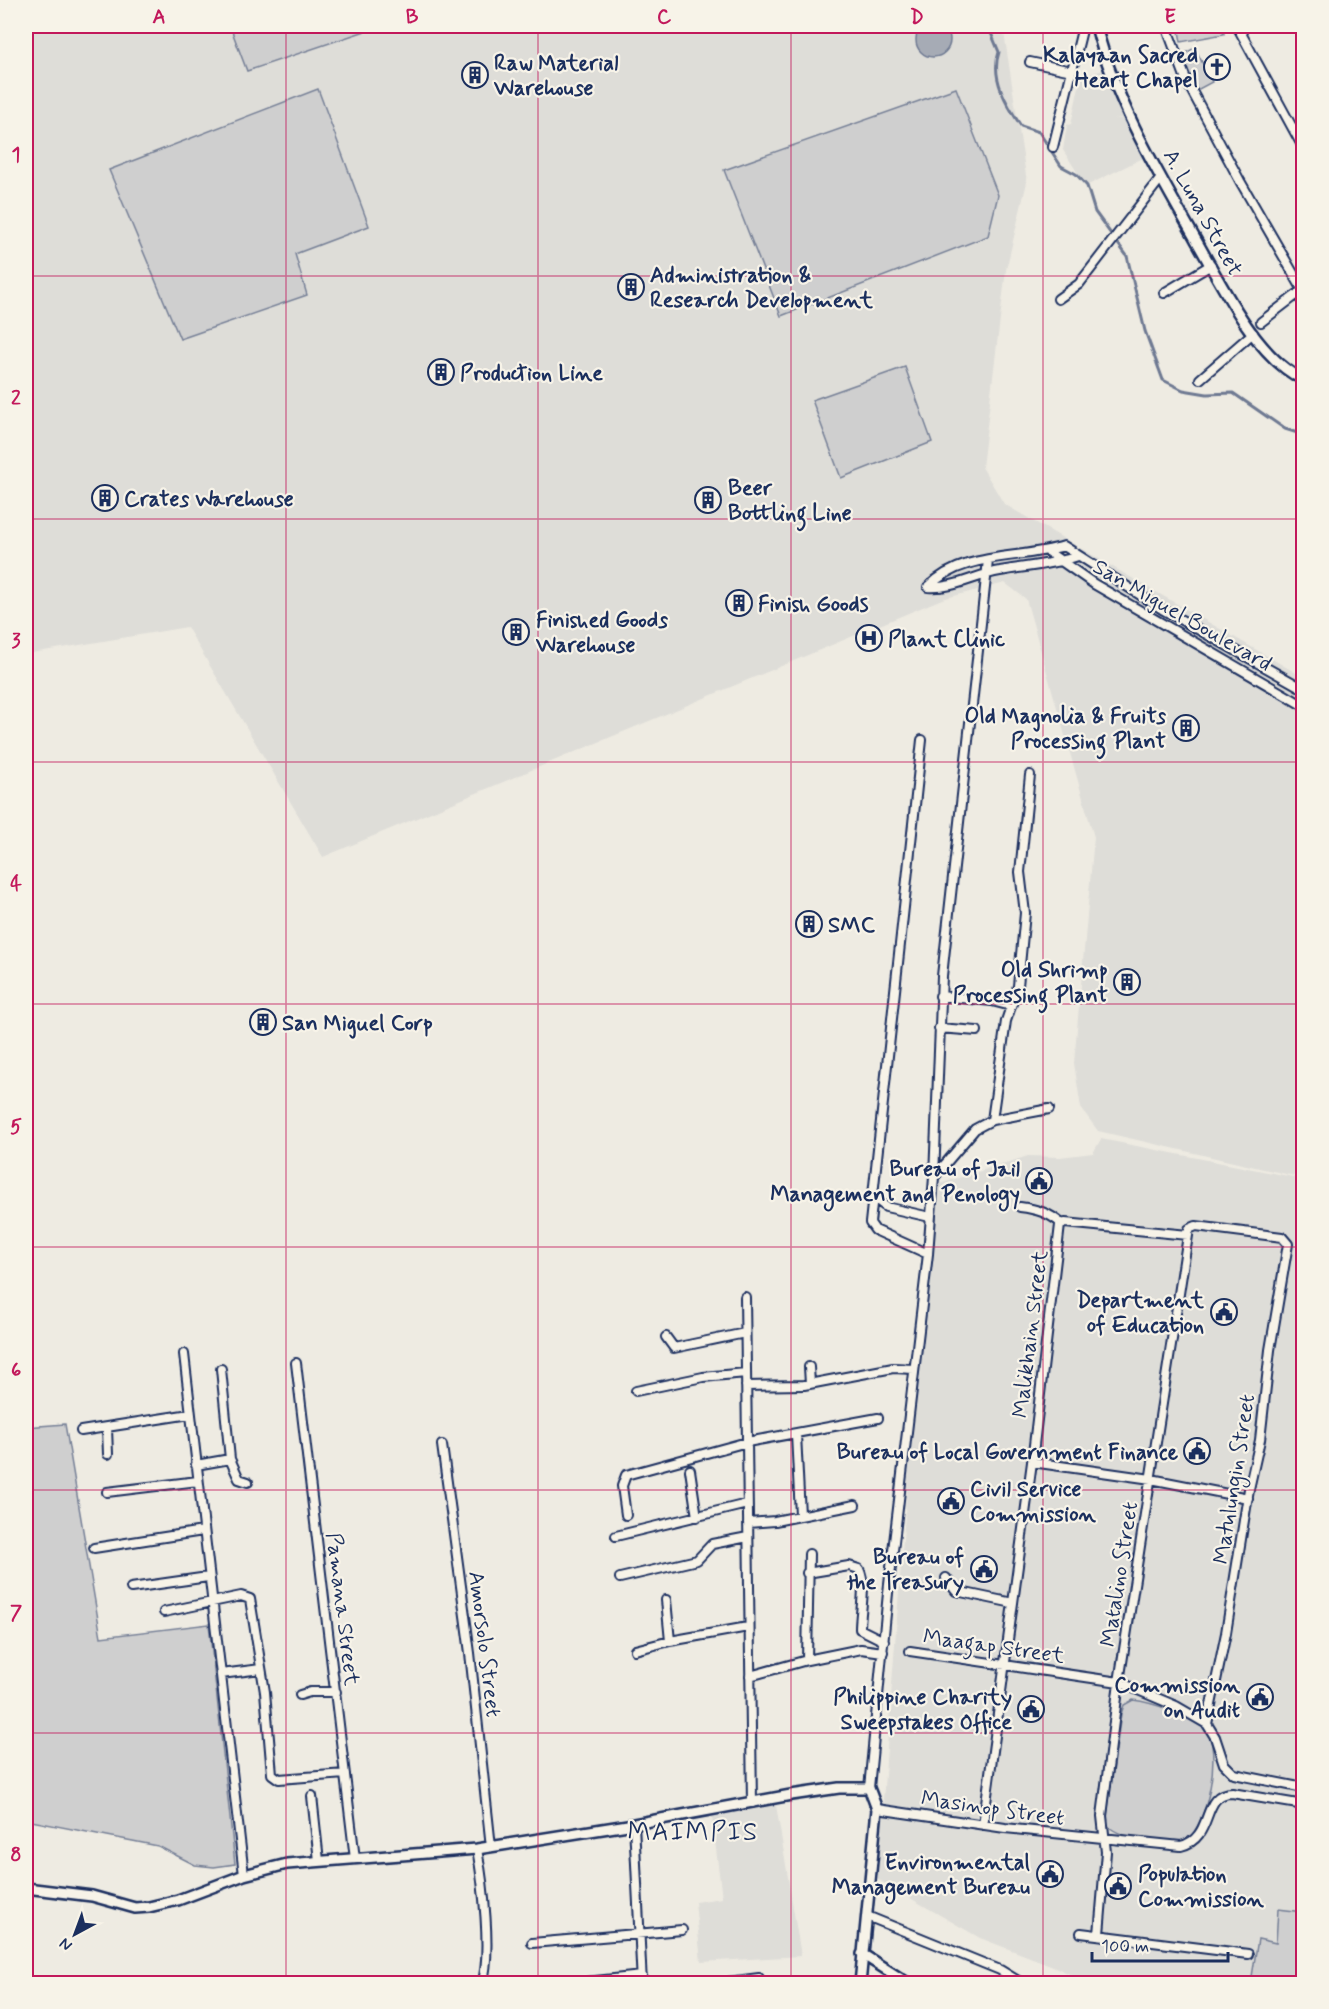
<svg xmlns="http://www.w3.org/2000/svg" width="1329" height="2009" viewBox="0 0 1329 2009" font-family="Mynerve,sans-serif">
  <rect width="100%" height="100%" fill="#eeebe2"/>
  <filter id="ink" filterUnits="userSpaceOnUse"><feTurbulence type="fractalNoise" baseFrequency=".0167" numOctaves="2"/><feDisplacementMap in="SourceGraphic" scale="12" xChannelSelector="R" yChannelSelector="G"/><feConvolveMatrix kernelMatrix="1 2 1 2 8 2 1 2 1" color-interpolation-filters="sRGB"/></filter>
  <g filter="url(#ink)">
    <!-- built -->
    <path fill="#deddd8" d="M26,26H1003L1027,182L1006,270L982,467L1004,504L1303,677V1178L1098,1131L1081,1108L1074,1063L1094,837L1026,599L1005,583L942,599L323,857L187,627L26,654Z
      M1109,68L1125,117L1115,119L1126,118L1145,157L1086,186L1063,150L1067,125L1071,124L1081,77Z
      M1101,1139L1303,1179V1912L1278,1910L1276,1943L1258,1940L1251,1983H1088L1053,1966L980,1938L877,1879L930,1187L1028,1156L1060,1157L1093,1153Z
      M776,1805L801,1956L701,1962L695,1902L722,1898L712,1816Z"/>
    <!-- green -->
    <path fill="#cfcfcf" stroke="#757f96" stroke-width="1.5" d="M230,26H380L247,71Z
      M1178,26H1223L1224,34L1181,42Z
      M1195,48L1212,82L1197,90L1179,56Z
      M956,88L998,195L988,236L781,316L724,170Z
      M318,89L369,226L295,254L307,295L180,339L109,170Z
      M905,367L932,442L841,478L812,400Z
      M65,1424L101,1637L209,1624L235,1864L214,1867L195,1865L158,1846L26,1820V1427Z
      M1133,1700C1150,1702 1195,1716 1206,1729C1222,1749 1208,1826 1186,1840C1169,1845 1115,1839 1106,1823L1121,1714L1124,1705Z
      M1278,1909L1303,1912V1983H1251L1258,1939L1276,1943Z"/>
    <!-- water -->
    <path fill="#a6abb5" stroke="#6e7992" stroke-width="1.5" d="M916 40a17 17 0 1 1 34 0a17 17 0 1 1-34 0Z"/>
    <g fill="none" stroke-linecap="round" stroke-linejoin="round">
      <!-- stream -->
      <path stroke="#6e7992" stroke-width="3" d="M988,26L999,52C990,78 1007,105 1021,126L1039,132L1061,166L1076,174L1087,186L1095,212L1127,256L1145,331L1163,380L1183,390L1207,394L1233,393L1285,429L1304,435"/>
      <defs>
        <path id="minor" d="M1166,26L1187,82L1240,181L1304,292
          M1237,26L1304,149
          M1030,62L1072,71
          M1053,147L1083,26
          M1164,293L1211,265
          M1058,299L1079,284L1161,178
          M1261,322L1304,289
          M1200,379L1253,333
          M1047,551L1094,584L1304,706
          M928,587C964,551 1018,560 1064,546L1162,609L1304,689
          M928,587C954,589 975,575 1000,571C1027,566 1052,565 1078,556
          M922,740L870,1223L875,1230L928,1254
          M940,996L992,1001L1011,1006
          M939,1028L977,1031
          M992,1120L1049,1109
          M935,1176L975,1129L992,1120L1006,1021L1018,986L1025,913L1020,872L1030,775
          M873,1197L886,1207L930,1217
          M1020,1207C1037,1209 1049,1213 1062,1224
          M745,1297L752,1803
          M666,1337L674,1348L745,1333
          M184,1354L244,1875
          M296,1363L355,1859
          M809,1367L810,1384
          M221,1369L230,1459
          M746,1386L804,1385L893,1368L914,1369
          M636,1391L703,1377L746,1373
          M107,1428L108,1454
          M81,1431L190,1414
          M796,1434L800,1515
          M442,1445L470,1653L491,1847
          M1032,1462L1151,1479L1248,1498
          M196,1465L230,1459L239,1479L248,1482
          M690,1470L697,1517
          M107,1492L198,1481
          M626,1515L622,1486L626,1475L747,1442L878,1418
          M748,1523L775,1521L855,1505
          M616,1536L747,1504
          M94,1548L203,1531
          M807,1573L849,1566L859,1569C867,1586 860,1609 860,1629L884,1641
          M620,1578L697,1560L712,1544L748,1537
          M946,1578L956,1591L1013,1603
          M131,1588L208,1577
          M666,1600L670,1641
          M164,1612L241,1596L250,1599L265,1692L272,1774L279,1779L345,1774
          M635,1650L670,1641L748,1627
          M910,1651L1119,1682L1176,1706L1207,1724L1215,1737L1224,1764L1234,1774L1304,1788
          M807,1660L861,1649L883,1652
          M221,1674L261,1669
          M750,1676L807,1660L809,1554
          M300,1695L310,1692H336
          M869,1788L888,1593L928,1254L934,1177L942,976L988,560
          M312,1796L319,1861
          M877,1809L1005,1828L1181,1846C1215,1838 1200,1793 1232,1793L1304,1805
          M634,1824L642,1984
          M983,1825L1032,1462L1060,1225L1065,1223L1188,1235
          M477,1849C483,1881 492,1954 482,1984
          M867,1916L1000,1970L1023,1984
          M1081,1933L1248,1954
          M1099,1934L1106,1852L1102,1816L1119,1682L1189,1229L1196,1226L1282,1237L1288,1244L1270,1350L1260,1440L1249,1489L1226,1633L1207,1724
          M532,1943L682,1930
          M567,1984L642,1976
          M712,1984L759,1978"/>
        <path id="tertiary" d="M1096,26C1115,101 1158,173 1196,240C1222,285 1256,358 1304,380
          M26,1888L92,1896L135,1908L149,1907L178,1900L244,1875L287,1864L477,1849L634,1824L791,1795L839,1788H869L877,1809L860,1984
          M862,1954L909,1984"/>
      </defs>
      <!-- minor casing -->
      <use href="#minor" stroke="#1b2f5e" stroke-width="12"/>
      <!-- tertiary casing -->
      <use href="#tertiary" stroke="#1b2f5e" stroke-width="14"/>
      <!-- minor -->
      <use href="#minor" stroke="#f7f3e8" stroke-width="8"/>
      <!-- tertiary -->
      <use href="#tertiary" stroke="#f7f3e8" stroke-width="9"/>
    </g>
  </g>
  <!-- grid -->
  <path fill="none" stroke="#c2185b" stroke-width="1.5" stroke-opacity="0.55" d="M286,26V1984M538,26V1984M791,26V1984M1043,26V1984M26,276H1304M26,519H1304M26,762H1304M26,1004H1304M26,1247H1304M26,1490H1304M26,1733H1304"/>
  <!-- icons -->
  <defs>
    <symbol id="church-ring" viewBox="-11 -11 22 22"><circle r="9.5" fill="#f7f3e8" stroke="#1b2f5e" stroke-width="1.5"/><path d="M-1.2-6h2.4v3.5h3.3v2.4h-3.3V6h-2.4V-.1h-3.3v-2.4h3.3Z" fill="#1b2f5e"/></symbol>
    <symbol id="building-ring" viewBox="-11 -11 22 22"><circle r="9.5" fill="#f7f3e8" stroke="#1b2f5e" stroke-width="1.5"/><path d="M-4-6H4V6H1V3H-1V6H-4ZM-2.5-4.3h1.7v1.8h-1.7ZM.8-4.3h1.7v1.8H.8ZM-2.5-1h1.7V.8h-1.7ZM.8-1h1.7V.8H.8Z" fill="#1b2f5e"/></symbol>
    <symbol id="hospital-ring" viewBox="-11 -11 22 22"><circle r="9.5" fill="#f7f3e8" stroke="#1b2f5e" stroke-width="1.5"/><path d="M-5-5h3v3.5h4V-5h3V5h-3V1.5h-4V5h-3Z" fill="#1b2f5e"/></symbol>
    <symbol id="civic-ring" viewBox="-11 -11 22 22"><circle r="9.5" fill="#f7f3e8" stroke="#1b2f5e" stroke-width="1.5"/><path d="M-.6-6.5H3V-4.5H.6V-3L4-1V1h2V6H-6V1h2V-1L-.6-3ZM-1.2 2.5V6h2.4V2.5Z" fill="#1b2f5e"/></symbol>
  </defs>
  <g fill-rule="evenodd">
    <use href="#church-ring" x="1202" y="52" width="30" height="30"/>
    <use href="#building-ring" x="460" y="60" width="30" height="30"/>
    <use href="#building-ring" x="616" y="272" width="30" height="30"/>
    <use href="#building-ring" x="426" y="357" width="30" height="30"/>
    <use href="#building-ring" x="90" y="483" width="30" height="30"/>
    <use href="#building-ring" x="693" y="485" width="30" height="30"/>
    <use href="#building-ring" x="724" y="588" width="30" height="30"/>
    <use href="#building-ring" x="501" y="617" width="30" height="30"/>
    <use href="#hospital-ring" x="854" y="623" width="30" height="30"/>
    <use href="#building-ring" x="1171" y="713" width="30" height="30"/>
    <use href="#building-ring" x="794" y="909" width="30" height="30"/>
    <use href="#building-ring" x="1112" y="967" width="30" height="30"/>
    <use href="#building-ring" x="248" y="1007" width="30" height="30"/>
    <use href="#civic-ring" x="1024" y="1166" width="30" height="30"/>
    <use href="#civic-ring" x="1209" y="1297" width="30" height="30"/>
    <use href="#civic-ring" x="1182" y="1436" width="30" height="30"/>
    <use href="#civic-ring" x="936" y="1486" width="30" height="30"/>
    <use href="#civic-ring" x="969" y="1554" width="30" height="30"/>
    <use href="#civic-ring" x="1245" y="1682" width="30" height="30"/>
    <use href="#civic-ring" x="1016" y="1694" width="30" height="30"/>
    <use href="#civic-ring" x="1035" y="1859" width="30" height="30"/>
    <use href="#civic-ring" x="1103" y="1871" width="30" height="30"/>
  </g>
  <g text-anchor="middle" stroke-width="4.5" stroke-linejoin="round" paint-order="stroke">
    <!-- poi labels -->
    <g font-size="22" font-weight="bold" fill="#1b2f5e" stroke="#f7f3e8" text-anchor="start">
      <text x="1198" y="62" text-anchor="end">Kalayaan Sacred<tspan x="1198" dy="25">Heart Chapel</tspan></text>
      <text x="494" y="70">Raw Material<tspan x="494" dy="25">Warehouse</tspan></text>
      <text x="650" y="282">Administration &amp;<tspan x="650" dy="25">Research Development</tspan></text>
      <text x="460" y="380">Production Line</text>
      <text x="728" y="495">Beer<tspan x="728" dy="25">Bottling Line</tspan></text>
      <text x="124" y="506">Crates Warehouse</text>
      <text x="758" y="611">Finish Goods</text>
      <text x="536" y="627">Finished Goods<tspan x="536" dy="25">Warehouse</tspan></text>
      <text x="888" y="646">Plant Clinic</text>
      <text x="1166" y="723" text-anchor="end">Old Magnolia &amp; Fruits<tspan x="1166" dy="25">Processing Plant</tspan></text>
      <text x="828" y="932">SMC</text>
      <text x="1108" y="977" text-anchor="end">Old Shrimp<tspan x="1108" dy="25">Processing Plant</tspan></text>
      <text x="282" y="1030">San Miguel Corp</text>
      <text x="1020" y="1176" text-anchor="end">Bureau of Jail<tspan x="1020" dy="25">Management and Penology</tspan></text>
      <text x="1204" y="1307" text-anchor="end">Department<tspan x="1204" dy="25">of Education</tspan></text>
      <text x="1178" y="1459" text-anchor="end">Bureau of Local Government Finance</text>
      <text x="970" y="1496">Civil Service<tspan x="970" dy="25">Commission</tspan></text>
      <text x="964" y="1564" text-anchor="end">Bureau of<tspan x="964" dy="25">the Treasury</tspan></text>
      <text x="1240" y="1692" text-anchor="end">Commission<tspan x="1240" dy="25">on Audit</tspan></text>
      <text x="1012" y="1704" text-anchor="end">Philippine Charity<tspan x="1012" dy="25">Sweepstakes Office</tspan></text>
      <text x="1030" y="1869" text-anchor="end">Environmental<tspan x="1030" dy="25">Management Bureau</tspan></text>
      <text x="1138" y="1881">Population<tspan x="1138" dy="25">Commission</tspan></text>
    </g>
    <!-- street labels -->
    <g font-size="22" fill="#1b2f5e" stroke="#f7f3e8">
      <text transform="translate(1204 212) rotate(61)" y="8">A. Luna Street</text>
      <text transform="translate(1183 614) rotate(30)" y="8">San Miguel Boulevard</text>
      <text transform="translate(1029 1334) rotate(-83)" y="8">Malikhain Street</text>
      <text transform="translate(1233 1479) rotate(-81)" y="8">Matulungin Street</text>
      <text transform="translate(1118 1574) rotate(-81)" y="8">Matalino Street</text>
      <text transform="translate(344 1609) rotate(83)" y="8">Pamana Street</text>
      <text transform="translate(486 1644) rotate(83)" y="8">Amorsolo Street</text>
      <text transform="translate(994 1645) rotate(8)" y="8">Maagap Street</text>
      <text transform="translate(993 1807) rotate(8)" y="8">Masinop Street</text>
    </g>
    <!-- quarter labels -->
    <g font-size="26" letter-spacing="1.5" fill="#1b2f5e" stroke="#f7f3e8">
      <text x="693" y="1840">MAIMPIS</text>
    </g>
  </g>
  <!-- margin -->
  <rect width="1329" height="2009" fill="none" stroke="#f7f3e8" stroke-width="66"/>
  <!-- north arrow -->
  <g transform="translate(75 1934) rotate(221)" stroke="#f7f3e8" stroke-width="4.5" paint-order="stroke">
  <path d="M0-4.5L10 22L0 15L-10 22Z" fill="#1b2f5e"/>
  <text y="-9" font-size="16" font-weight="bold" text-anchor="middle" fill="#1b2f5e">N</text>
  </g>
  <!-- scale -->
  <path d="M1092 1952v9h136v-9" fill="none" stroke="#1b2f5e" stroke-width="3"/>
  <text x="1101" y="1952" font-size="18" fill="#1b2f5e" stroke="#f7f3e8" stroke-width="4.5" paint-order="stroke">100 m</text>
  <rect x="33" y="33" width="1263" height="1943" fill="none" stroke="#c2185b" stroke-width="2"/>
  <g font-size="20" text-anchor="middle" font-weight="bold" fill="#c2185b">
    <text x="159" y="23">A</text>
    <text x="412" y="23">B</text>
    <text x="664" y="23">C</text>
    <text x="917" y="23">D</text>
    <text x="1170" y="23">E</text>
    <text x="16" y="161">1</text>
    <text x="16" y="404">2</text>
    <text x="16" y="647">3</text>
    <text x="16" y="890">4</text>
    <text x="16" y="1133">5</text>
    <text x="16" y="1376">6</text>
    <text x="16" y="1619">7</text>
    <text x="16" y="1861">8</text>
  </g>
</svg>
